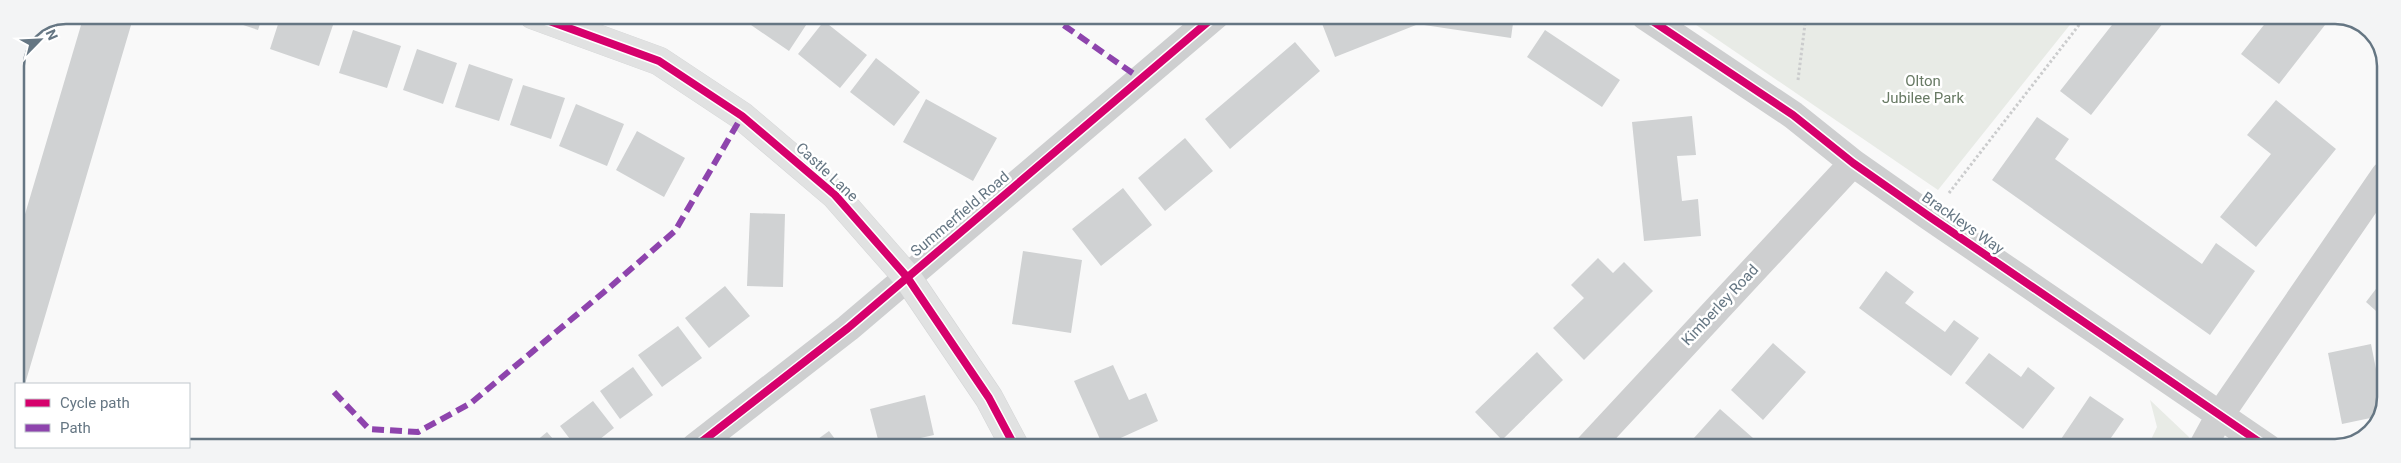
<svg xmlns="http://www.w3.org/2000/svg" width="2401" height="463" viewBox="0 0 2401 463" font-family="Roboto,sans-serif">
  <rect width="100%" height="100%" fill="#f9f9f9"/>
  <!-- green -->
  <path fill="#e8ebe6" d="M1683,16H2077L1938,190Z
    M2150,400L2189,437L2185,448H2147L2157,427Z"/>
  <!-- building -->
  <path fill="#d0d2d3" d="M84,15H134L25,384H15V248Z
    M233,15H263L258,30L231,21Z
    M281,15H305L333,25L319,66L270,49Z
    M735,15H748L744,21Z
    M757,15H811L812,16L789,51L751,25Z
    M1094,15H1109L1104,23Z
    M1335,16H1412L1416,25L1335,57L1321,21Z
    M1425,16H1514L1511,38L1424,25Z
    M2119,16H2164L2167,18L2091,115L2060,91Z
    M2271,16H2332L2279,84L2241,54Z
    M824,21L867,55L840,88L798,54Z
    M353,30L401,46L387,88L339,73Z
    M1545,30L1620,80L1602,107L1527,57Z
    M1295,42L1320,71L1230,149L1205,119Z
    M417,49L457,63L443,104L403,90Z
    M876,58L920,92L894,126L850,92Z
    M469,64L513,79L499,121L455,107Z
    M523,85L565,98L551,139L510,125Z
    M926,99L997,138L973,181L903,142Z
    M2276,100L2336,149L2256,247L2220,217L2271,154L2247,135Z
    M576,104L624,124L607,166L559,146Z
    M1692,116L1696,155L1677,156L1682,201L1698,199L1701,236L1644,241L1632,122Z
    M2037,117L2069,139L2055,159L2202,264L2216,243L2255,271L2210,335L1992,180Z
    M637,131L685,158L664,197L616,170Z
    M1185,138L1213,171L1165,211L1138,178Z
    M1123,188L1152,225L1101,266L1072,229Z
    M750,213L785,214L783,287L747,286Z
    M1023,251L1082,260L1071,333L1012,324Z
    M1598,258L1613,273L1624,262L1653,291L1584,360L1553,328L1584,298L1571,285Z
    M1886,271L1914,292L1905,303L1945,332L1954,320L1979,338L1951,376L1859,308Z
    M2385,277V319L2366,302Z
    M725,286L750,316L709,348L685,318Z
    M678,326L702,358L662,387L638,355Z
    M1773,343L1806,372L1763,420L1731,390Z
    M2371,344L2384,409L2380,416L2342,424L2328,353Z
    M1537,352L1563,380L1502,440L1475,412Z
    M1989,353L2021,377L2028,367L2055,388L2023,429L1965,383Z
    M1113,365L1129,400L1146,393L1158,421L1103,446L1074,381Z
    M633,367L653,395L620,419L600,391Z
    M925,395L934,435L880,447L870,409Z
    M2090,396L2124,419L2104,448H2055Z
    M593,401L614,428L590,447H576L560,426Z
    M1720,409L1753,438L1745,448H1685Z
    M829,431L841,447H807Z
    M547,432L560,447H529Z
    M1452,439L1460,448H1443Z"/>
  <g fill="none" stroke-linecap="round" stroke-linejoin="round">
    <defs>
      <path id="secondary" d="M533,15L659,61L742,116L835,195L907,277L989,398L1015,447"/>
    </defs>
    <!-- secondary casing -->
    <use href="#secondary" stroke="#d5d6d7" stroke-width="29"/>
    <!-- path -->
    <path stroke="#cbcccd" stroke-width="3" stroke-dasharray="2.5 2.5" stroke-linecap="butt" d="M1798,80L1806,16
      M1949,193L2086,16"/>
    <!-- street -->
    <path stroke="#cecfd0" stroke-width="28" d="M1645,16L1793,115L1853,163L1930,217L2268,448
      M695,447L848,328L1216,15
      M1588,448L1853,163
      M2202,448L2220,415L2385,175"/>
    <!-- secondary -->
    <use href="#secondary" stroke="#e1e2e2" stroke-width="28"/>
    <!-- quiet -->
    <path stroke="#8e44ad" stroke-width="6" stroke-dasharray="12 6" stroke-linecap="butt" d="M1049,15L1141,79
      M334,392L369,429L418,432L471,403L610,287L675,231L742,116"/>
    <defs>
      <path id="cycleway" d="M533,15L659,61L742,116L835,195L907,277L989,398L1015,447
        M1645,16L1793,115L1853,163L1930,217L2268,448
        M695,447L848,328L1216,15"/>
    </defs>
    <!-- cycleway casing -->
    <use href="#cycleway" stroke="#fff" stroke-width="11"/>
    <!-- cycleway -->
    <use href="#cycleway" stroke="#d6006c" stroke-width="8"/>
  </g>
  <g text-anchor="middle" stroke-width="5" stroke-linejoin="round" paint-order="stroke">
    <!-- park labels -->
    <g font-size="15" fill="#687a64" stroke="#fff">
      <text x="1923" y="86">Olton<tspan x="1923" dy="17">Jubilee Park</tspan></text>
    </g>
    <!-- street labels -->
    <g font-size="15" fill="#657683" stroke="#fff">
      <text transform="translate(827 172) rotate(43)" y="5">Castle Lane</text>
      <text transform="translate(960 214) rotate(-40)" y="5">Summerfield Road</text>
      <text transform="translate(1963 223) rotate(35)" y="5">Brackleys Way</text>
      <text transform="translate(1720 305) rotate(-47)" y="5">Kimberley Road</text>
    </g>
  </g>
  <!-- crop -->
  <path d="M0 0H2401V463H0ZM66 24H2335A42 42 0 0 1 2377 66V397A42 42 0 0 1 2335 439H66A42 42 0 0 1 24 397V66A42 42 0 0 1 66 24Z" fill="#f3f4f5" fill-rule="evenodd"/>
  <path fill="none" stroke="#657683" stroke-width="2.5" d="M66 24H2335A42 42 0 0 1 2377 66V397A42 42 0 0 1 2335 439H66A42 42 0 0 1 24 397V66A42 42 0 0 1 66 24Z"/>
  <!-- legend -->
  <rect x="15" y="383" width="175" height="65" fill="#ffffff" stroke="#c1c8cd"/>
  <rect x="25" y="399" width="25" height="8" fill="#d6006c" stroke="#c1c8cd"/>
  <text x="60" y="408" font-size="15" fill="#657683">Cycle path</text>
  <rect x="25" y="424" width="25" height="8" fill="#8e44ad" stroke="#c1c8cd"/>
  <text x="60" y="433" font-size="15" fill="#657683">Path</text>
  <!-- north arrow -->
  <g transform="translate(40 40) rotate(66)" stroke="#ffffff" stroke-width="4" paint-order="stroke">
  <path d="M0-4L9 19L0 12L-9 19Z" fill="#657683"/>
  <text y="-8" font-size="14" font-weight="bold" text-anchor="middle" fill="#657683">N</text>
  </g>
</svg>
